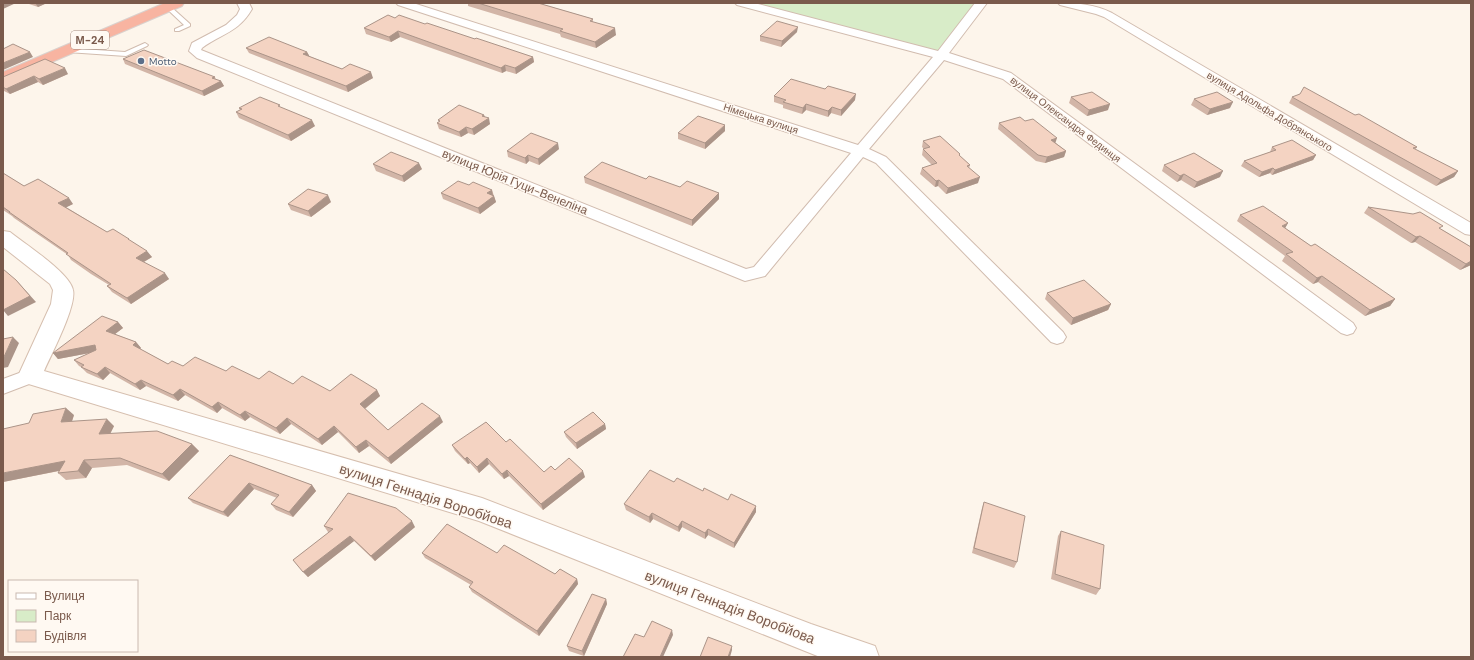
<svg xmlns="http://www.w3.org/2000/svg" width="1474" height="660" viewBox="0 0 1474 660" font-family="'DM Sans',sans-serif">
  <rect width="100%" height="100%" fill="#fdf5eb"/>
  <!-- green -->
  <path fill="#d8ecc8" d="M741,3H981L941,55Z"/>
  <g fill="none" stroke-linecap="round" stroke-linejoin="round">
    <defs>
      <path id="lane" d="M166,6H170L190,24V26L179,31H175V29L184,25L166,8Z
        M145,43L148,45L147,46L126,56L67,52L64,50L67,48L125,52Z"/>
      <path id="street" d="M237,3H249L252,9C238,33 222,33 202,48L201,50L746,269L754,267L851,153L398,5L396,3H413L858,145L933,57L737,5L735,3H754L938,51L975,3H987L949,53L1011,73L1353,323L1356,328L1353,333L1347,335L1341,333L1003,79L944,60L869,149L886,157L1063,332L1066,337L1063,342L1057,344L1051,342L876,163L863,157L765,276L745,281L197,58L189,51L192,43L226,25L237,15L240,9Z
        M1058,3C1077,3 1095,4 1112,13L1471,223V235L1465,234L1104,17L1096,14L1060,5Z
        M30,369L37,371L39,376L37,381L3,394V379Z"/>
      <path id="secondary" d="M3,231L10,232C25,244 70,273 73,290C77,306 51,355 44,371L482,498L811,624L875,646L879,657H820L479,521L22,382L18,376L51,304L53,290L50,284L3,247Z"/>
      <path id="highway" d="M165,3H184L182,6L3,83V72Z"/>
    </defs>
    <!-- lane casing -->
    <use href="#lane" stroke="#d1bcaf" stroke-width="2"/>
    <!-- street casing -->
    <use href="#street" stroke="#d1bcaf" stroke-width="2"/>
    <!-- secondary casing -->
    <use href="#secondary" stroke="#d6bfaf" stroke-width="2"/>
    <!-- highway casing -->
    <use href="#highway" stroke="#dad1cd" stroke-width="2"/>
    <!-- lane -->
    <use href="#lane" fill="#fff" fill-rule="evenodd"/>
    <!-- street -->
    <use href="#street" fill="#fff" fill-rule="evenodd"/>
    <!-- secondary -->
    <use href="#secondary" fill="#fff" fill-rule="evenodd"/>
    <!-- highway -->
    <use href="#highway" fill="#f8b4a1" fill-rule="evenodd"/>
  </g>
  <!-- wall -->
  <path fill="#d2b5a7" d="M26,3H47L38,7Z
    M468,3H538L593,19V22L616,35L596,48L561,37L560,34L468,6Z
    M395,18L475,39L533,57L534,62L516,74L506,71L502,73L400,37L391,42L366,34L364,28Z
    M797,32L781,47L760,41V36Z
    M246,48L307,52L309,56L342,69L373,78L348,92L249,53Z
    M123,59L215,77L216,80L221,81L224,86L204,96L125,64Z
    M68,74L43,85L38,82L10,94L4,91L3,92V77Z
    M774,96L855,100L841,116L831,113L828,117L806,110L802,114L783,108V105L774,102Z
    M1071,97L1108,110L1087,116L1069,103Z
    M1292,97L1355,115L1417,147L1415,150L1458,171L1454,177L1436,186L1289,103Z
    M1194,99L1230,108L1207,115L1191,105Z
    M239,108H281L315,126L291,141L239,118L236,112L240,110Z
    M484,115L485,117L490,124L474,135L468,133L461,137L439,129L437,123L439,122L438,120Z
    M999,123L1056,143L1066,151L1064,157L1045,163L1036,161L998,129Z
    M725,131L705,149L678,139V133Z
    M923,141L960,156L970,165L969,168L978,183L946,194L938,186L935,187L920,174L922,168L932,165L922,155L923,149H924L922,147Z
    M1272,147L1316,155L1313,160L1272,175L1270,173L1259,177L1241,166L1244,161L1270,152Z
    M559,149L539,165L529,161L526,164L508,157L507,151Z
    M373,164L422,169L404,182L376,171Z
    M1164,165L1220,177L1194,188L1181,180L1177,182L1162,171Z
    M3,173L24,186L73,204L66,207L107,232L131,241L152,257L144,262L169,279L131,304L112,292L107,286L109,285L91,274L71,260L68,255L14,218L12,216L3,210Z
    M584,177L646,179L680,187L719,199L692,226L585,183Z
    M469,185L492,190L496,202L480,214L443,199L441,193Z
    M331,202L311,217L291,210L288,204Z
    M1368,207L1441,229L1471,247V265L1460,270L1415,242L1411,243L1364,213Z
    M1240,215L1288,223L1285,228L1311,246L1395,299L1390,306L1365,316L1318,282L1313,284L1282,261L1285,256L1237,221Z
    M1047,293L1111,304L1108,310L1071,325L1045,299Z
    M118,322L123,328L115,334L136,342L141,348L140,349L168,364L226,371L259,379L293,384L330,391L377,390L380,396L365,409L388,430L443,422L391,464L369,446L359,453L338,432L322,445L291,424L280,434L250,417L245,421L222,408L217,413L185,395L178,401L146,386L140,390L110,373L103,380L87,373L81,367L79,366L74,360L90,353L58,359L53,353Z
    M74,415L72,421L114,426L110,434L192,444L199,451L169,481L127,465L92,468L86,478L66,480L58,473L59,471L3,482Z
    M605,424L606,429L577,449L566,437L564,432Z
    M506,442L544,472L555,470L585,477L543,510L509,476L504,479L489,464L479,473L470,463L468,464L455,451L452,445Z
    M230,455L312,485L316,491L293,517L276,510L271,504L277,498L254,489L228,517L193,503L188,498Z
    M674,482L728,500L756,512L734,548L708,535L705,539L682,527L679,532L653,519L650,523L626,510L624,504Z
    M984,502L1017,562L1014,568L972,553L982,508Z
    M324,526L415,527L375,561L354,541L308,577L293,560L330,532H328Z
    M1061,531L1100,589L1096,595L1051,579L1058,536Z
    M422,553H497L555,574L577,579L578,584L539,636L472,592L469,587L471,585L425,558Z
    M606,599L607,604L584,656L569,651L567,646Z"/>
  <!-- shaded-wall -->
  <path fill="#ab9488" d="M3,3H16L3,9Z
    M35,3H47L38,7Z
    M798,27L797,32L781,47L782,41Z
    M615,28L616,35L596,48L595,42Z
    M398,31L400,37L391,42L389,37Z
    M30,52L33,57L3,70V63Z
    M307,52L310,57L303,54Z
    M533,57L534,62L516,74L515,68Z
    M505,65L506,71L502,73L501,68Z
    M65,68L68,74L43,85L39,79Z
    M371,72L373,78L348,92L346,86Z
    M34,76L38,82L10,94L6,89Z
    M221,81L224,86L204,96L202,91Z
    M856,94L855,100L841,116V110Z
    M1233,102L1230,108L1207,115L1210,109Z
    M806,104V110L802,114L803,108Z
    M1110,104L1108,110L1087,116L1089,110Z
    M832,107L831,113L828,117V111Z
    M484,115L486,120L489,118L490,124L474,135L472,129L482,116Z
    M312,120L315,126L291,141L288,135Z
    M725,125V131L705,149V143Z
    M466,127L468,133L461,137L459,132Z
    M1057,138L1055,144L1051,140Z
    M558,143L559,149L539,165L538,159Z
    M1066,151L1064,157L1045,163L1047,157Z
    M528,155L529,161L526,164L525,158Z
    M1316,155L1313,160L1272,175L1275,170Z
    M419,163L422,169L404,182L402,176Z
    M1273,168L1270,173L1259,177L1262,172Z
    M1223,171L1220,177L1194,188L1197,182Z
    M1458,171L1454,177L1436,186L1441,180Z
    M1184,174L1181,180L1177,182L1180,176Z
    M980,177L978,183L946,194L948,188Z
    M939,180L938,186L935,187L936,181Z
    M492,190L493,196L487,193Z
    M719,193V199L692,226V220Z
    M328,195L331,202L311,217L308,211Z
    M494,196L496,202L480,214L478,208Z
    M69,198L73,204L63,209L58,203Z
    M1288,223L1284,230L1282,226Z
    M1420,236L1415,242L1411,243L1416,237Z
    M147,251L152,257L140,264L136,258Z
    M1471,261V265L1460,270L1466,264Z
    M165,273L169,279L131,304L127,298Z
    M1322,276L1318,282L1313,284L1317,278Z
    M16,280L36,302L8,316L3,310Z
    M1395,299L1390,306L1365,316L1370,310Z
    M1111,304L1108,310L1071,325L1073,318Z
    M118,322L123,328L111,337L106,331Z
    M13,337L19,343L8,367L3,368V359Z
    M136,342L141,348L138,351L133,345Z
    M95,345L100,351L58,359L53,353Z
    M105,367L110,373L103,380L97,374Z
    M141,380L146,386L140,390L135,384Z
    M180,389L185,395L178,401L173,395Z
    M377,390L380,396L363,410L360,404Z
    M218,402L222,408L217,413L212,407Z
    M66,408L74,415L69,430L61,422Z
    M245,411L250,417L245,421L240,415Z
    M440,416L443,422L391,464L388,458Z
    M287,418L291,424L280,434L276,428Z
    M107,419L114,426L106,442L99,434Z
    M605,424L606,429L577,449L576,443Z
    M334,426L338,432L322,445L318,439Z
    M366,440L369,446L359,453L356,447Z
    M192,444L199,451L169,481L162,474Z
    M467,457L470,463L468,464L465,459Z
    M487,458L489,464L479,473L477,467Z
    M84,460L92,468L86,478L78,471Z
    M65,461L73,468L3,482V473Z
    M507,470L509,476L504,479L502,474Z
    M583,471L585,477L543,510L541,504Z
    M249,483L254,489L228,517L223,512Z
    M312,485L316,491L293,517L289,512Z
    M756,506V512L734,548V543Z
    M652,513L653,519L650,523L649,517Z
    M412,521L415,527L375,561L371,556Z
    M682,521V527L679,532L678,527Z
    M708,529V535L705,539V533Z
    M350,536L354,541L308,577L303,572Z
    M577,579L578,584L539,636L537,631Z
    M606,599L607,604L584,656L582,651Z
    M672,630L673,635L663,657H660Z
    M732,646V650L730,657H728Z"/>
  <!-- building -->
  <path fill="#f4d3c2" stroke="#ab9488" d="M478,3H538L593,19L590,21L615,28L595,42L560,31L563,29Z
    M388,15L395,18L399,15L425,24L427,23L475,39L476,38L533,57L515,68L505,65L501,68L398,31L389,37L364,28Z
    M777,21L798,27L782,41L760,36Z
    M269,37L307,52L303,54L342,69L350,64L371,72L346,86L246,48Z
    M13,44L30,52L3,63V49Z
    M144,50L215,77L212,78L221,81L202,91L123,59Z
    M45,59L65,68L39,79L34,76L6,89L3,87V77Z
    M791,79L825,89L828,86L856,94L841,110L832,107L828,111L806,104L803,108L783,102L786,100L774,96Z
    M1304,87L1355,115L1359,114L1417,147L1413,148L1458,171L1441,180L1292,97L1300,94Z
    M1092,92L1110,104L1089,110L1071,97Z
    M1217,92L1233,102L1210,109L1194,99Z
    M260,97L280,105L278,106L312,120L288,135L236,112L242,109L239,108Z
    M459,105L484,115L482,116L489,118L472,129L466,127L459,132L437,123L440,121L438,120Z
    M698,116L725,125L705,143L678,133Z
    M1020,117L1025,121L1033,119L1057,138L1051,140L1066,151L1047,157L1038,155L999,123Z
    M531,133L558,143L538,159L528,155L525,158L507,151Z
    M940,136L960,154L959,155L970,165L967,166L980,177L948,188L939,180L936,181L922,168L937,163L923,149L930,147L923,141Z
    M1292,140L1316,155L1275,170L1273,168L1262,172L1244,161L1276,150L1272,147Z
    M391,152L419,163L402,176L373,164Z
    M1194,153L1223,171L1197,182L1184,174L1180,176L1164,165Z
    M602,162L646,179L649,176L680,187L687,181L719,193L692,220L584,177Z
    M3,173L24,186L38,179L69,198L58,203L107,232L113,229L129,239H128L147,251L136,258L165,273L127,298L107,286L111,284L66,254L68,253L9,212H10L3,207Z
    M458,181L469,185L473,182L492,190L487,193L494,196L478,208L441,193Z
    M308,189L328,195L308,211L288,204Z
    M1263,206L1288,223L1282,226L1311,246L1315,244L1395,299L1370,310L1322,276L1317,278L1286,254L1293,252L1240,215Z
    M1368,207L1413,214L1420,212L1443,226L1439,228L1471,247V261L1466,264L1420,236L1416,237Z
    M3,269L16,280L30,296L3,310Z
    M1084,280L1111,304L1073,318L1047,293Z
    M102,316L118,322L106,331L136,342L133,345L168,364L172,361L183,366L195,357L226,371L232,366L259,379L269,371L293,384L302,376L330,391L351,374L377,390L360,404L388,430L422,403L440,416L388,458L366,440L356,447L334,426L318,439L287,418L276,428L245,411L240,415L218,402L212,407L180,389L173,395L141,380L135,384L105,367L97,374L81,367L84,365L74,360L96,350L95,345L53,353Z
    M13,337L3,359V339Z
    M66,408L61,422L107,419L99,434L157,431L192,444L162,474L120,458L84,460L78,471L58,473L65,461L3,473V429L29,423L33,414Z
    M593,412L605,424L576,443L564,432Z
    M486,422L506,442L510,439L544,472L551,466L555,470L569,458L583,471L541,504L507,470L502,474L487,458L477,467L467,457L465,459L452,445Z
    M230,455L312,485L289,512L271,504L279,495L249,483L223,512L188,498Z
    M650,470L674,482L677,478L703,491L704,488L728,500L731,494L756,506L734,543L708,529L705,533L682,521L678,527L652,513L649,517L624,504Z
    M348,493L396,508L412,521L371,556L350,536L303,572L293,560L333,529L324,526Z
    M984,502L1025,516L1017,562L974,548Z
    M447,524L497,553L504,545L555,574L560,569L577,579L537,631L469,587L473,582L422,553Z
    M1061,531L1104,545L1100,589L1055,574Z
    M592,594L606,599L582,651L567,646Z
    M652,621L672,630L660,657H623L635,634L644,637Z
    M708,637L732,646L728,657H700Z"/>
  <!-- markers -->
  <circle fill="#5c6f8a" stroke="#fff9f2" stroke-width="1.5" cx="141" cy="61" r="4"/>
  <g text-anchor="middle" stroke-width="3" stroke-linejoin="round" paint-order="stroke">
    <!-- far-service labels -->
    <g font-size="10" fill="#4e5e75" stroke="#fff9f2" text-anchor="start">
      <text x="149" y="65">Motto</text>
    </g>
    <!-- far-street labels -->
    <g font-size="10" fill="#7a5a4c" stroke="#fff9f2">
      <text transform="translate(1270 111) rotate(31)" y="4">вулиця Адольфа Добрянського</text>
      <text transform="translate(761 118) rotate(18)" y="4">Німецька вулиця</text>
      <text transform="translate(1066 119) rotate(37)" y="4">вулиця Олександра Фединця</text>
    </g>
    <!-- shield labels -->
    <rect fill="#fff9f2" stroke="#a28a7e" stroke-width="1" x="71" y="31" width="38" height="18" rx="3"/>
    <g font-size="11" font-weight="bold" fill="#7a5a4c">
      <text x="90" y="44">М-24</text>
    </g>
    <!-- street labels -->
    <g font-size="12" fill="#7a5a4c" stroke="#fff9f2">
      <text transform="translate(515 182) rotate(22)" y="4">вулиця Юрія Гуци-Венеліна</text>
    </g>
    <!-- near-street labels -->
    <g font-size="14" fill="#7a5a4c" stroke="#fff9f2">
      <text transform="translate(426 496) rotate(18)" y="5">вулиця Геннадія Воробйова</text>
      <text transform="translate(730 607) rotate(21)" y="5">вулиця Геннадія Воробйова</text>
    </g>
  </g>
  <!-- border -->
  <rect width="1474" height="660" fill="none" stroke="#7a5a4c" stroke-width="8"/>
  <!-- legend -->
  <rect x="8" y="580" width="130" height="72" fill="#fff9f2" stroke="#cab9b0"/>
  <rect x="16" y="593" width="20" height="6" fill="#ffffff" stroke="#cab9b0"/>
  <text x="44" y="600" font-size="12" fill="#7a5a4c">Вулиця</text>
  <rect x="16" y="610" width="20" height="12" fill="#d8ecc8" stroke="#cab9b0"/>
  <text x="44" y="620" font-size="12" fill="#7a5a4c">Парк</text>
  <rect x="16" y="630" width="20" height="12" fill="#f4d3c2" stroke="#cab9b0"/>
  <text x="44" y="640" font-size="12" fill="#7a5a4c">Будівля</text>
</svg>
